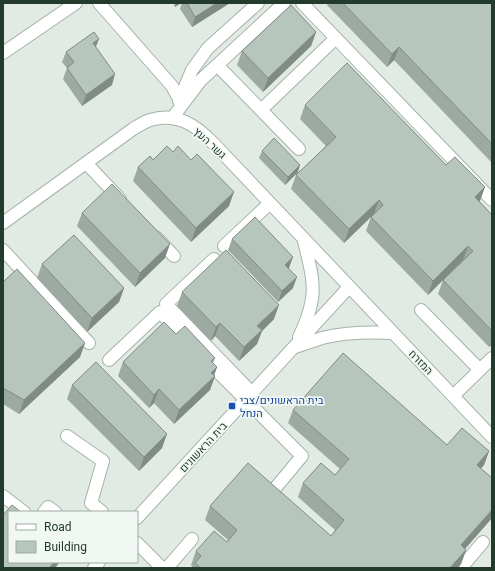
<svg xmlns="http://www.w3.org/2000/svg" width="495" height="571" viewBox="0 0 495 571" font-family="Roboto,Heebo,sans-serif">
  <rect width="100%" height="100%" fill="#e1ebe4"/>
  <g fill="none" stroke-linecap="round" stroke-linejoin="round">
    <defs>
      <path id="minor" d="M99,3L172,86L182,104
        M302,3L492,200
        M3,53L76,3
        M217,65L299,149
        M179,101L192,70L208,48L258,3
        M261,110L336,38
        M173,117L201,80L284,3
        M86,163L120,199
        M3,223L133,129C138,126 144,122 150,120C177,112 196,125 214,144L492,437
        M157,238L174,256
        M224,246L270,203
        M3,250L89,343
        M214,259L166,304L252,393
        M421,310L480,370
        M299,337C305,325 310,312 312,299C315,280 308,259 304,241
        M295,347C304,344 313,341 322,338C345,332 369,332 393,333
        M205,359L302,456L272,492
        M109,360L160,312L190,343
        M453,396L492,358
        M67,436L103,461L91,503L102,512
        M3,496L24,512
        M44,512L48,507L55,512
        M137,518L349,287
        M137,543L162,568
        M94,568L99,562
        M167,568L192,539
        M461,568L483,542"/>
    </defs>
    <!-- minor casing -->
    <use href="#minor" stroke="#a4b3a9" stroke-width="14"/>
    <!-- minor -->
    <use href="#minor" stroke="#fff" stroke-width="12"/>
  </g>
  <!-- wall -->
  <path fill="#9daaa2" d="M173,3H181L175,7Z
    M182,3H230L192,27L180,9Z
    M328,3H490L492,5V163L394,60L387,67L327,5Z
    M316,32L311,46L263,92L237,65L242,51Z
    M96,47L112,85L82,106L63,79L67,68L62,62L66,52Z
    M305,105L479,201L492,215V344L489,347L438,294L443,280L463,260L428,295L366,231L371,217L374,214L344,243L291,189L296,175L326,146L300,119Z
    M262,151L298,172L285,185L259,158Z
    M153,160L229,206L191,242L133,181L138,167Z
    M82,213L165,258L135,287L77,226Z
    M232,239L289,268L288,269L293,288L278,302L228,250Z
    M42,264L124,288L119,302L87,332L37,278Z
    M3,282L85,343L80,357L19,414L3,404Z
    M182,292L274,319L262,331L257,344L239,361L215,336L211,341L177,306Z
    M176,334L215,358L213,363L217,367L214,376H215L210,390L174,424L154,403L149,408L118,376L123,362Z
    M72,385L162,448L139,471L67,399Z
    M293,410L447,445L489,451L484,465L481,468L492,518L465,549L466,550L461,564L458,568H193L191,565L196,551L227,542L228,540L205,520L210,506L331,536L335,530L298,497L303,483L335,475L340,469L288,423Z"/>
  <!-- shaded-wall -->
  <path fill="#7f8b84" d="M176,3H181L175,7Z
    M217,3H230L192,27L195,17Z
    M316,32L311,46L263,92L268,78Z
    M99,39L95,49L93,43Z
    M399,47L394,60L387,67L392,54Z
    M115,74L112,85L82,106L86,95Z
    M300,165L298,172L285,185L288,177Z
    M485,187L480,201L470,211L475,197Z
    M234,192L229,206L191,242L196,228Z
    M379,200L374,214L344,243L349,229Z
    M170,244L165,258L135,287L140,273Z
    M468,246L463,260L428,295L433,281Z
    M293,257L289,268L281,276L285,265Z
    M297,277L293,288L278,302L282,291Z
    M124,288L119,302L87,332L92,318Z
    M279,305L274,319L262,331L257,344L239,361L244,347L257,326Z
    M220,323L215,336L211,341L216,327Z
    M492,340V344L489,347Z
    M85,343L80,357L19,414L24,400Z
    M217,367L213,378L215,376L210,390L174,424L179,410L211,373Z
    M159,389L154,403L149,408L154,395Z
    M167,434L162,448L139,471L144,457Z
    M489,451L484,465L472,479L477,465Z
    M492,510V518L456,559L461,545Z
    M466,550L461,564L458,568H450Z
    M54,562H60L55,568H49Z"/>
  <!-- building -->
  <path fill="#b6c6bc" stroke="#7f8b84" d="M187,3H217L195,17Z
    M343,3H490L492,5V144L399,47L392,54Z
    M291,5L316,32L268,78L242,51Z
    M94,32L99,39L93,43L115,74L86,95L67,68L74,62L66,52Z
    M347,63L446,165L455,157L485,187L475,197L492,215V331L443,280L473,251L468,246L433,281L371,217L383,205L379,200L349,229L296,175L336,137L305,105Z
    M274,138L300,165L288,177L262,151Z
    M167,146L173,152L178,146L191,160L197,154L234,192L196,228L138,167L150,156L153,160Z
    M112,184L170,244L140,273L82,213Z
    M255,217L293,257L285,265L297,277L282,291L232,239Z
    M74,235L124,288L92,318L42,264Z
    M226,250L279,305L257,326L262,330L244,347L220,323L216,327L182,292Z
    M17,269L85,343L24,400L3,388V282Z
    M164,322L176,334L185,326L215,358L211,361L217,367L211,373L215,376L179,410L159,389L154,395L123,362Z
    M343,353L447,445L462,428L489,451L477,465L492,478V510L461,545L466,550L450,568H201L195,563L201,556L196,551L214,531L227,542L237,530L210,506L248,463L331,536L344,520L303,483L321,463L335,475L349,459L293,410Z
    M96,362L167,434L144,457L72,385Z
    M12,505L21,512H9V562H54L49,568H3V515Z"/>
  <!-- markers -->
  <rect fill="#1a4fb4" stroke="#f1f8f3" stroke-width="1.5" x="228" y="402" width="8" height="8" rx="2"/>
  <g text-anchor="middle" stroke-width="3.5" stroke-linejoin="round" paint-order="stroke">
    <!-- street labels -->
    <g font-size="11" fill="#223b2d" stroke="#f1f8f3">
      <text transform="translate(210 143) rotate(43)" y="4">גשר העץ</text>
      <text transform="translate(421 362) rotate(46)" y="4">המזרח</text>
      <text transform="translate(203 447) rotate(-47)" y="4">בית הראשונים</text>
    </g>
    <!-- transit labels -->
    <g font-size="11" fill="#164399" stroke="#f1f8f3" text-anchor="start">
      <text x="240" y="404">בית הראשונים/צבי<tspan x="240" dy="13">הנחל</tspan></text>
    </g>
  </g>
  <!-- border -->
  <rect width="495" height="571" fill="none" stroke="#223b2d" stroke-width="8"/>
  <!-- legend -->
  <rect x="8" y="511" width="130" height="52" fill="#f1f8f3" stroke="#9eaca4"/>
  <rect x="16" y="524" width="20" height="6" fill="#ffffff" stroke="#9eaca4"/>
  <text x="44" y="531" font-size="12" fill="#223b2d">Road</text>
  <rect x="16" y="541" width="20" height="12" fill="#b6c6bc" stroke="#9eaca4"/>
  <text x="44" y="551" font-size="12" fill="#223b2d">Building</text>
</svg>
